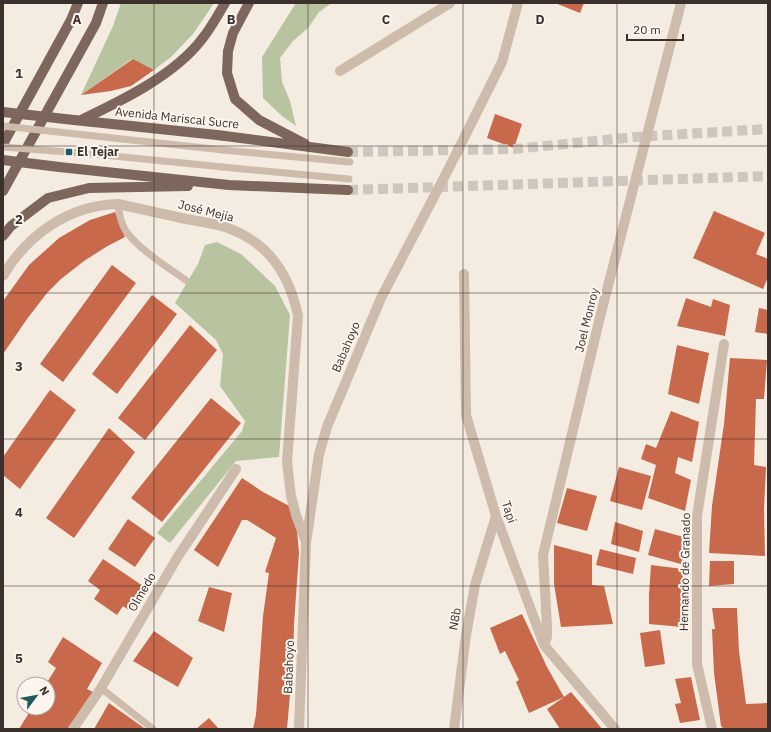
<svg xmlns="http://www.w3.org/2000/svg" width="771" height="732" viewBox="0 0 771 732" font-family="'IBM Plex Sans',sans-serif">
  <rect width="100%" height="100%" fill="#f4ebe1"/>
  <!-- green -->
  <path fill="#b8c4a0" d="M121,3H214L193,34L171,57L154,70L132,59L81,95L113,26Z
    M296,3H332L319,12L308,28L293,41L280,58L282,82L290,101L296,126L282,116L263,98L262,57Z
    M217,242L241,254L275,286L290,315L279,457L236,461L170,543L157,533L242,431L245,421L220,386L223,354L216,340L175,303L198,264L205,245Z"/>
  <!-- building -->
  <path fill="#c8694b" d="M555,3H584L580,13Z
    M133,59L154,70L131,86L111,91L81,95Z
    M495,114L522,124L514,148L487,138Z
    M714,211L765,233L756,254L768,259V277L763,289L693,258Z
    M115,212L125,237L106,247L84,261L61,279L47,293L27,319L3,354V301L29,265L59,238L90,220Z
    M112,265L136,283L63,382L40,364Z
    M152,295L177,314L117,394L92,374Z
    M686,298L711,307L713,299L730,305L725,336L677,326Z
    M759,308L768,310V334L755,332Z
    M190,325L217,350L145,440L118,418Z
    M677,345L709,353L699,404L668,394Z
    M730,358L767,360L764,399H756L754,465L766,467L764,509L765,556L709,553L712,506L724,424Z
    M50,390L76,410L20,489L3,475V457Z
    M211,398L241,423L162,522L131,498Z
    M671,411L699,422L692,462L678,457L675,473L691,480L685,511L648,498L656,465L641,459L646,444L656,448Z
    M109,428L135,452L74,538L46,518Z
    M619,467L651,476L642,510L610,501Z
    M242,478L263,492L295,509L299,553L294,624L293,660L287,729H253L256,715L263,616L269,573L265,572L276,538L247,520H242L218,567L194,550Z
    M567,488L597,496L587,531L557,523Z
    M128,519L155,538L135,567L108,549Z
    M615,522L643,531L639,552L611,544Z
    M655,529L687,538L681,564L648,555Z
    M554,545L592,555V585L604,586L613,624L561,627L554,584Z
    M600,549L636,558L633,574L596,565Z
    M103,559L146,588L130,611L123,606L117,615L94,599L100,590L88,581Z
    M710,561H734V584L709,586Z
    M651,565L683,569L682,627L649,624V595Z
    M209,587L232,593L224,632L198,621Z
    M712,608H737L739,651L746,704L768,703V729H724L721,726L714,673L712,629H715Z
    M522,614L547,667L564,697L529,713L516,682L519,680L505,651L500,654L490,628Z
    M660,630L665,664L645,667L640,633Z
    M154,631L193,658L178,687L133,661Z
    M63,637L102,663L87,689L93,692L70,729H19L32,708H48V684H46L56,668L48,662Z
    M691,677L700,720L680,723L675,704L681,703L675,679Z
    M571,692L593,718L602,729H560L547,709Z
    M109,703L144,728L143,729H94Z
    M209,718L219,729H196Z"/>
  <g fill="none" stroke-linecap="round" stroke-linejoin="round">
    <!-- primary-tunnel -->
    <path stroke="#cfc6bd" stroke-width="10" stroke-dasharray="10 5" stroke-linecap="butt" d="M348,152L514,149L635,137L768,129
      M348,190L768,176"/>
    <!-- lane -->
    <path stroke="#cdbbac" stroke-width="7" d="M223,150L350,162
      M223,167L349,179
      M118,204C119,213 121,224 126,231C137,248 170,269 187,281
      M101,688L153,729"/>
    <!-- street -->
    <path stroke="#cdbbac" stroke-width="10" d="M340,71L450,3
      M464,274L466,415L496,516L544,645L615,729
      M3,276C27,235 69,205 118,204C141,209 163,214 186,219C198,221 210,223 222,226C267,240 289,272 298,316L287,462L291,496L296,515L306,542
      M544,645L547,637V626L543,555L600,317L681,3
      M73,729L101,688L177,558L236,469
      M299,729L306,543L319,454L327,427L381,298L449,168L502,62L518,3
      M454,729L466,635L475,585L496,516
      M712,729L697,664V516L724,344"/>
    <!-- primary -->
    <path stroke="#7d675c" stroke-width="10" d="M249,3L233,33L228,51L227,73L235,99L259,120L305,144
      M74,120L217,135L348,152
      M81,120C121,101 175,75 202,39C211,28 218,15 225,3
      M3,144L71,20L78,3
      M59,167L229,185L348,190
      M3,191L96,23L103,3
      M3,236L11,226L48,198L89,188L188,186"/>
    <!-- lane-bridge -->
    <path stroke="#cdbbac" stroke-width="7" d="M3,126L223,150
      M3,147L93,154L223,167"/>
    <!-- primary-bridge -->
    <path stroke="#7d675c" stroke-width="10" d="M3,112L74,120
      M3,160L59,167"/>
  </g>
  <!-- grid -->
  <path fill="none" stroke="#3b302b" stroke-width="1" stroke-opacity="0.55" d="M154,3V729M308,3V729M463,3V729M617,3V729M3,146H768M3,293H768M3,439H768M3,586H768"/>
  <!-- markers -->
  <rect fill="#1f5a5e" stroke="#fbf5ee" stroke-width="1.5" x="65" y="148" width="8" height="8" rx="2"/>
  <g text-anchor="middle" stroke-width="4" stroke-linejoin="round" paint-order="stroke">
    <!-- street labels -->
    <g font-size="12" fill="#3b302b" stroke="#fbf5ee">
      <text transform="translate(177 118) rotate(6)" y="4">Avenida Mariscal Sucre</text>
      <text transform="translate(206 211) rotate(14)" y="4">José Mejía</text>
      <text transform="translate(587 320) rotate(-76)" y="4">Joel Monroy</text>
      <text transform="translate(346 347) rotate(-67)" y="4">Babahoyo</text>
      <text transform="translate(509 512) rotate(72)" y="4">Tapi</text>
      <text transform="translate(685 572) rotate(-89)" y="4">Hernando de Granado</text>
      <text transform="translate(142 592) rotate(-60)" y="4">Olmedo</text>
      <text transform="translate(455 619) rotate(-80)" y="4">N8b</text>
      <text transform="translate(289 667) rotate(-88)" y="4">Babahoyo</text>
    </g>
    <!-- poi labels -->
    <g font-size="12" font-weight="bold" fill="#3b302b" stroke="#fbf5ee" text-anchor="start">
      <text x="77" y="156">El Tejar</text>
    </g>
  </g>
  <g font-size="13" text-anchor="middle" font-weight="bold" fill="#3b302b" stroke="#fbf5ee" stroke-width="4" stroke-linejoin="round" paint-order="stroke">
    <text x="77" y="24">A</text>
    <text x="231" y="24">B</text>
    <text x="386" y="24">C</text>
    <text x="540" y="24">D</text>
    <text x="19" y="78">1</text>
    <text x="19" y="224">2</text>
    <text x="19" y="371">3</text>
    <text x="19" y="517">4</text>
    <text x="19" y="663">5</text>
  </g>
  <!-- border -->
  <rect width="771" height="732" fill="none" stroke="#3b302b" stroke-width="8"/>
  <!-- north arrow -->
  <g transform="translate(36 696) rotate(58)"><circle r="19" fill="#fbf5ee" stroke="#aea6a0"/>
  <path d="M0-3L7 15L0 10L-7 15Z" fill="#1f5a5e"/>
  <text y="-6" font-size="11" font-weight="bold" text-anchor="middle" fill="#3b302b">N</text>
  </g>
  <!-- scale -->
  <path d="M627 34v6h56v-6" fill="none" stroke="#3b302b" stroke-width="2"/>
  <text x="633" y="34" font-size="12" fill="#3b302b" stroke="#fbf5ee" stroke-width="3" paint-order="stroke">20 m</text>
</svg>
